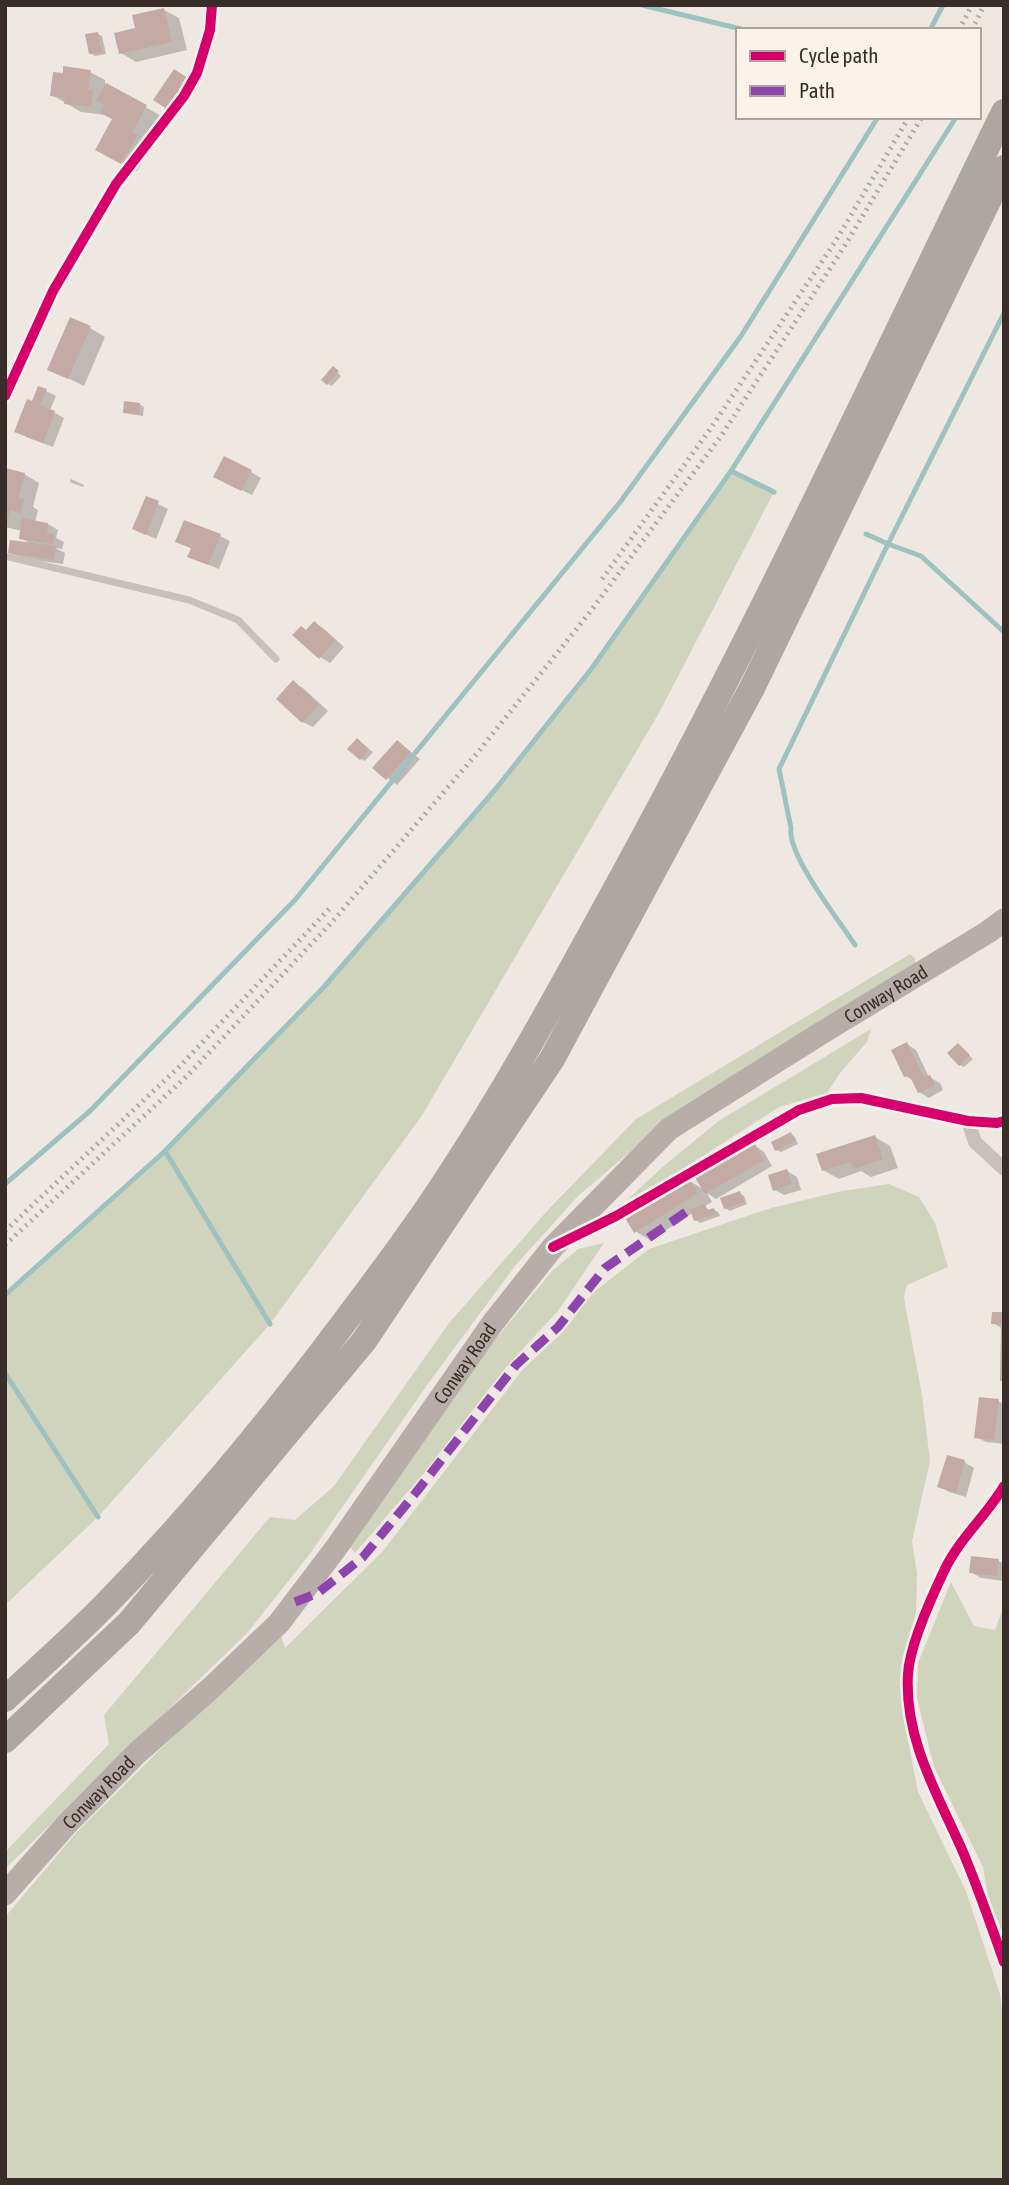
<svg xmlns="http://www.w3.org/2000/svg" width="1009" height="2185" viewBox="0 0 1009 2185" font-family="'Asap Condensed',sans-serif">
  <rect width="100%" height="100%" fill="#efe8e2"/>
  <!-- green -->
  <path fill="#d1d4bc" d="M731,471L774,492L659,713L421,1117L270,1324L98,1517L5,1605V1295L165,1151L323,987L494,791L592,668Z
    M910,954L915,958V964L664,1123L578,1196L515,1266L430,1381L309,1555L248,1632L5,1869V1852L109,1744L104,1715L270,1517L295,1520L334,1486L449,1323L547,1211L636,1119Z
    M871,1029L867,1042L840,1073L827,1093L779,1107L664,1181L627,1200L666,1164L720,1120Z
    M889,1184L919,1197L935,1223L948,1267L907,1285L904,1298L922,1395L930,1461L912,1541L917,1573L916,1613L901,1666L902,1709L918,1792L966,1891L1000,1994L1004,2026V2180H5V1917L76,1833L213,1697L281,1635L285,1648L383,1551L523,1369L563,1332L594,1292L649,1249L771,1208L842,1191Z
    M604,1243L558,1311L507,1366L423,1474L355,1553L350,1547L490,1346L552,1271L578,1249Z
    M951,1582L974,1626L995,1630L1004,1605V1936L988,1897L983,1867L934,1767L917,1698L918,1663Z"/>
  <!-- shadow -->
  <path fill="#0003" d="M164,10L179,18L187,50L136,62L121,53L137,30Z
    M98,34L102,36L106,54L95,56L90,53Z
    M90,72L105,80V84L161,116L152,145L137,171L97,149L114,119L107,115L81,112L52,95Z
    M90,328L105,337L84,386L49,369Z
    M336,371L341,376L332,386L328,384Z
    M46,391L56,396L50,410L64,418L53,447L26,437L33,403Z
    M139,404L144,407L143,416L129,414L125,412Z
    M5,470L24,474L39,483L33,507L38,510L35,522L48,524L58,530L56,538L64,542L62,549L55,548L65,553L63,564L20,558L10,552L32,545L21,538L22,531L5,527Z
    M251,472L261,478L252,495L225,482Z
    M71,479L84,485L83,487L70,482Z
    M146,498L168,509L156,539L134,529Z
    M220,536L230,541L219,569L199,561L192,549L177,541Z
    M315,623L324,629L344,647L330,663L320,657L307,631Z
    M293,683L303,688L328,711L313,727L303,722Z
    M397,742L420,759L397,785L374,768Z
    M361,743L373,752L365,761L361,759Z
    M907,1044L916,1050L929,1077L940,1083L943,1090L929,1098L919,1092L914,1081L905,1076Z
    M958,1045L973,1059L964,1067L960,1065Z
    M791,1134L795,1137L798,1144L781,1152L776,1150Z
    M875,1137L890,1146L898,1168L871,1177L861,1171L839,1179L823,1170Z
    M755,1146L764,1152L772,1166L716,1199L707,1193L712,1202L705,1206L710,1211L714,1210L718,1212L720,1216L700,1223L695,1220L693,1213L650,1240L635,1231L688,1180L703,1189Z
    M787,1171L797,1177L801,1190L784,1195L775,1190Z
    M740,1193L744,1196L747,1204L730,1211L725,1208Z
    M1002,1314L1004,1315V1381L1003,1329L993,1323Z
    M998,1401L1004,1404V1444L986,1442L976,1437Z
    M964,1462L974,1468L966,1497L949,1492L939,1486Z
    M999,1561L1004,1564V1581L981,1578L971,1572Z"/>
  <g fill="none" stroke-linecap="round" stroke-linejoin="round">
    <!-- stream -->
    <path stroke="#9dc2c0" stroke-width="5" d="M642,5L745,30
      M930,30L943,5
      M731,471L774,492
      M866,534L888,544L1004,313
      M855,945C839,920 787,855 791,828L779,769L888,544L921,556L1004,632
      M165,1151L270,1324
      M5,1184L90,1111L295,900L621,501L741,336L878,117
      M5,1295L165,1151L323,988L494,791L592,668L731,471L955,119
      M5,1373L98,1517"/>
  </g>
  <!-- building -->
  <path fill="#c3aaa3" d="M164,8L172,42L119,54L114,33L135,28L132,15Z
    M98,32L102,52L89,54L85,34Z
    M63,66L91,70L88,90H93L91,107L64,104L65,98L50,96L53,72L63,73Z
    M174,69L188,78L167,109L153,100Z
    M106,83L147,105L133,132L138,135L121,164L95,150L112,119L100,113L104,105L96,101Z
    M70,317L91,326L68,379L47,370Z
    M333,366L339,371L327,385L321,380Z
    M38,386L47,389L40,405L55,411L43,443L14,432L27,399L32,401Z
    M124,401L140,403L139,414L123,413Z
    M224,456L252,470L241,491L213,477Z
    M5,468L25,473L18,498L24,499L20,513L10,510L6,525Z
    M146,496L159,501L146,535L132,529Z
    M22,518L48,523L47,533L54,534L53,544L19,539Z
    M184,520L221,534L208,565L187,557L191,548L175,542Z
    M10,540L56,546L54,560L8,553Z
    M314,621L336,640L319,659L292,635L301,626L306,630Z
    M293,680L319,705L302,723L276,699Z
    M357,738L369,749L360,760L347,749Z
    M397,740L411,752L386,780L372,768Z
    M907,1042L924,1078L930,1075L935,1085L918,1093L909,1075L904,1077L891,1050Z
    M958,1043L970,1055L959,1066L947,1053Z
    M791,1132L795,1141L775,1151L771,1142Z
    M875,1135L883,1159L854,1169L851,1162L822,1171L816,1154Z
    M755,1144L764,1160L705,1194L695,1178Z
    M787,1169L792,1184L773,1191L768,1175Z
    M688,1178L698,1193L634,1233L625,1218Z
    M740,1191L744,1202L724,1209L720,1198Z
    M705,1204L707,1210L714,1208L716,1214L694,1221L690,1209Z
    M992,1312H1002L1004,1324H991Z
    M1001,1327H1004V1381H1000Z
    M979,1397L999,1399L994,1440L974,1438Z
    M947,1455L965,1460L956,1493L937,1487Z
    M971,1556L999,1559L997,1576L969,1573Z"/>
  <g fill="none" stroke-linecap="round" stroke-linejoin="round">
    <!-- lane -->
    <path stroke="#c8c0bb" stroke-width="7" d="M5,556L189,600L238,620L276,659"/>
    <!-- street -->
    <path stroke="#c8c0bb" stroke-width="14" d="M5,396L53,291L116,184L184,96L197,73L210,30L212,5
      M968,1121L975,1142L1004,1169
      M568,1240L616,1216L799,1110L832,1099L861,1098L968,1121L997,1123L1004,1121
      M1004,1486C987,1515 960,1538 945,1569C932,1596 910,1644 908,1674C904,1739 938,1795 963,1852C978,1888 991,1925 1004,1962"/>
    <!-- primary -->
    <path stroke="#b7aeaa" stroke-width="23" id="s1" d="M5,1894L67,1824L137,1753L211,1688L279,1623L336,1548L492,1324L553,1247L669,1129L823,1032L988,932L1004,920"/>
    <!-- highway -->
    <path stroke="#aea7a1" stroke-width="26" d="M5,1699C40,1667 76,1635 109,1601C186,1522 257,1437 324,1349C364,1296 405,1243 441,1188C503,1095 556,998 609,901C751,644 875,376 1004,112
      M5,1740L129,1623L364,1341L552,1059L752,688L1004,168"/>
    <!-- rail -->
    <path stroke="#b0a9a5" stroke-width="5" stroke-dasharray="2 5" stroke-linecap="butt" d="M959,30L972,5
      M972,30L984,5
      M602,579L711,428L835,242L909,117
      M5,1231L180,1066L330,908
      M5,1245L188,1075L332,922L474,757L590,612L721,436L844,247L922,117"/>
    <!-- quiet -->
    <path stroke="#8e44ad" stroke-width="9" stroke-dasharray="18 9" stroke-linecap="butt" d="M295,1602L318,1593L363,1557L414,1495L516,1365L558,1327L605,1268L686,1212"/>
    <defs>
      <path id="cycleway" d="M5,396L53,291L116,184L184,96L197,73L210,30L212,5
        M553,1247L616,1216L799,1110L832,1099L861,1098L968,1121L997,1123L1004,1121
        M1004,1486C987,1515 960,1538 945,1569C932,1596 910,1644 908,1674C904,1739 938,1795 963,1852C978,1888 991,1925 1004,1962"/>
    </defs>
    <!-- cycleway casing -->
    <use href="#cycleway" stroke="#fbf2ea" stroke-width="15"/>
    <!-- cycleway -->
    <use href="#cycleway" stroke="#d6006c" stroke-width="10"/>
  </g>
  <g text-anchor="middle" stroke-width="5" stroke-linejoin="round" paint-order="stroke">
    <!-- street labels -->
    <g font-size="19" fill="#392d29" stroke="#fbf2ea">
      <text dy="7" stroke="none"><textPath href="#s1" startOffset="1272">Conway Road</textPath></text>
      <text dy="7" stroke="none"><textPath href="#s1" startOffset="705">Conway Road</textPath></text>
      <text dy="7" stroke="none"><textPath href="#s1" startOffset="138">Conway Road</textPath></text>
    </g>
  </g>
  <!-- border -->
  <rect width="1009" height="2185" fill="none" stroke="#392d29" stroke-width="14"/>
  <!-- legend -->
  <rect x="736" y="28" width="245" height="91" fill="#fbf2ea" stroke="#ada39d" stroke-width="2"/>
  <rect x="750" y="51" width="35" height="10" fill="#d6006c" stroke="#ada39d" stroke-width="2"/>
  <text x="799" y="63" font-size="21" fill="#392d29">Cycle path</text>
  <rect x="750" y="86" width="35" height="10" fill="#8e44ad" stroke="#ada39d" stroke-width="2"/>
  <text x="799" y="98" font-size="21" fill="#392d29">Path</text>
</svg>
